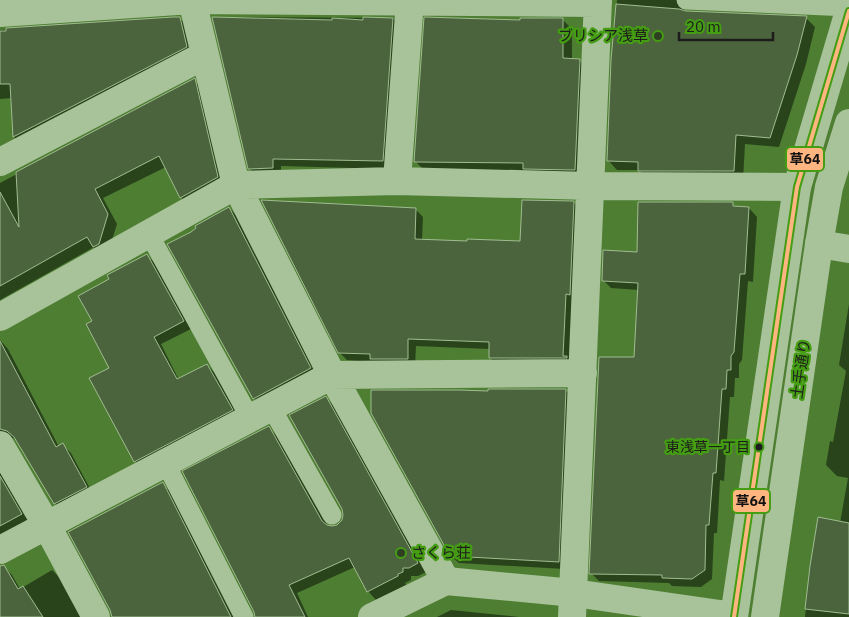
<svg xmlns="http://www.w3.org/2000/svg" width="849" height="617" viewBox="0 0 849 617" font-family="'IBM Plex Sans','Noto Sans JP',sans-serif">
  <rect width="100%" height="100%" fill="#4d7e32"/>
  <!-- shadow -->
  <path fill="#0007" d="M617,0H689L685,4L684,12L806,18L815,27L806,64L779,147L745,144L743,180L648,179L639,170H617L608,160L612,60Z
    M213,17L393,18L401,26L390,169L281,166V176L258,177L249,168Z
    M179,18L189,27L196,56L24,146L14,137L12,98L0,99V30Z
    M563,20L572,29V60H579L589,70L584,179L425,171L415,161L522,21Z
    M194,80L203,89L227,187L191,207L181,197L166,167L103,198L117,224L108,253L103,256L94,247L0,300V183Z
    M573,202L581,210L574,365H498L490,358V349L416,346L415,366L347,360L339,352L415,209L423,217L422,240L521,243Z
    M732,204L737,208H749L757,217L753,282L748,281L742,360L739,364V378H735L734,397H730L724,481L720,480L717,533H714L712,579L701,587L672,586L669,583L599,581L591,573L635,359L639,290L611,288L603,280L639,253Z
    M229,208L241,220L322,380L265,410L254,398L197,229Z
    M147,256L155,263L191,329L161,344L179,380L207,365L215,373L239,417L142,469L135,461L111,368L94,321L110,279Z
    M849,304V617H805L811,565L840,523L848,478L837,476L826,465L830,441L833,442L846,371L839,365Z
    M0,340L8,349L59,447L63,445L71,453L94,496L63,512L55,503L16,439L9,437L0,440Z
    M565,390L573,397L565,569L459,563L451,556L489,392Z
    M326,398L334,406L426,572L418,576H411V580L405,583L406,585L376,600L368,591L355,567L297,593L308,617H256L269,428L277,436L328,526H338L343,521L344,515Z
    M0,472L29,522L0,539Z
    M162,484L171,492L235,617H113Z
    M3,566L12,575L20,589L52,570L61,579L81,617H0V567Z
    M451,610L519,617H437Z"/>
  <!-- building -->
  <path fill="#4b643d" stroke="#a1bc91" d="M616,4L679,9L686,11L807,16L797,55L770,138L736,135L734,171H638V162L607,161L611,60Z
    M173,17H180L187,47L13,137L10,84H0V31H6V28Z
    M212,17L332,20V18L363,20V17L393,18L383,161L273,159V168L248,169Z
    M424,17L520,20V18H563V58L580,59L575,170L523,169V163L414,162Z
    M195,78L218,177L180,198L159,156L95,189L108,214L99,244L93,247L87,237L0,286V192L19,227L16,172Z
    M261,200L416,208L415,239L467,241V239L520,241L522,200L574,201L570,295L566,294L563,356H567V358H489V342L408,339V359H370V354L338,353Z
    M638,202H733V206L749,207L745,274H740L734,352L731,356V370H727L726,389H722L716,473H713L709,525H706L705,570L692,579L662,578V575L589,574L599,357H634L638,283L602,281L603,250L637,252Z
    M229,207L311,368L253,399L167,244L191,232L196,228L195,226Z
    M147,254L184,321L154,337L177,379L207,364L233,410L134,462L89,378L109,368L86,324L92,321L78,296L109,279L107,275Z
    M0,341L56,447L63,443L87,487L54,504L14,437L7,431L0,429Z
    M488,389H566L559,562L450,556L371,413V390H459L488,391Z
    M326,396L418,563L409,568H403V572L398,574V576L367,592L349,558L289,585L305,617H255L254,612L182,471L269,426L322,521L327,525L332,526L337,525L342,520L343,515L342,509L289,415Z
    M0,476L22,514L0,526Z
    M163,482L231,617H112L110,610L68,532Z
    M818,517L849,523V614L805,609L810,566Z
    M4,565L18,589L23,586L43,617H0V566Z"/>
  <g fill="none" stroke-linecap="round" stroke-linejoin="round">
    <!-- service -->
    <path stroke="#a8c29a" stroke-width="19" d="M686,0L849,7
      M149,234L250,418
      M271,407L332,515
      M165,462L244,617"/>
    <!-- minor -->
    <path stroke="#a8c29a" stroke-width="28" d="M192,0L236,185L332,375L446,581
      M0,13L192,0L598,3
      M0,162L205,55
      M397,181L410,0
      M819,244L849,249
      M0,317L236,185L397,181L591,186L797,187
      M0,445L46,524L96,617
      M0,550L332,375L583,373
      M572,617L598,0"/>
    <!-- tertiary -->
    <path stroke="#a8c29a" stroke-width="28" d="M372,617L446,581L574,593L734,616
      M734,617L797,187L849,11
      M765,617L819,244L829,187L849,123"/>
    <defs>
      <path id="bus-1" d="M734,617L797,187L849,11"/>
    </defs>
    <!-- bus-1 casing -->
    <use href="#bus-1" stroke="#449d13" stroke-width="8"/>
    <!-- bus-1 -->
    <use href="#bus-1" stroke="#ffb580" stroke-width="4"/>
  </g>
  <!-- markers -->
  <g fill="#2e3f24" stroke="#449d13" stroke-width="2">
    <circle cx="658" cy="36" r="5"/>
    <circle cx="401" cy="553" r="5"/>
  </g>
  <circle fill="#1d1d1d" stroke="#449d13" stroke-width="2" cx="759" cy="447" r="4.5"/>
  <g text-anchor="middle" stroke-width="4.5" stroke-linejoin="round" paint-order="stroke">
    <!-- bus labels -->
    <g font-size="14" fill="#1d1d1d" stroke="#449d13" text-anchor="end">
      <text x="750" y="452">東浅草一丁目</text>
    </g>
    <!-- poi labels -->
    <g font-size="15" fill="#1d1d1d" stroke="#449d13" text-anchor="end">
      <text x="648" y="41">ブリシア浅草</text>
      <text x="411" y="558" text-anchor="start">さくら荘</text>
    </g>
    <!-- street labels -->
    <g font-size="15" fill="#1d1d1d" stroke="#449d13">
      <text transform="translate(801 369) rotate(-82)" y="5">土手通り</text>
    </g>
  </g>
  <g stroke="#449d13" stroke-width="2">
    <rect x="786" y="147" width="38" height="24" rx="5" fill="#ffb580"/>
    <rect x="732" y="489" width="38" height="24" rx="5" fill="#ffb580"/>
  </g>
  <g font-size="14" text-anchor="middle" font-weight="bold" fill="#111">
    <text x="805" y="164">草64</text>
    <text x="751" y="506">草64</text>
  </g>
  <!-- scale -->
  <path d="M679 32v8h94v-8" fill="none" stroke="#1d1d1d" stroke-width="2.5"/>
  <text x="686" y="32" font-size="15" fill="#1d1d1d" stroke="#449d13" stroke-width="4" paint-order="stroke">20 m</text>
</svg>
